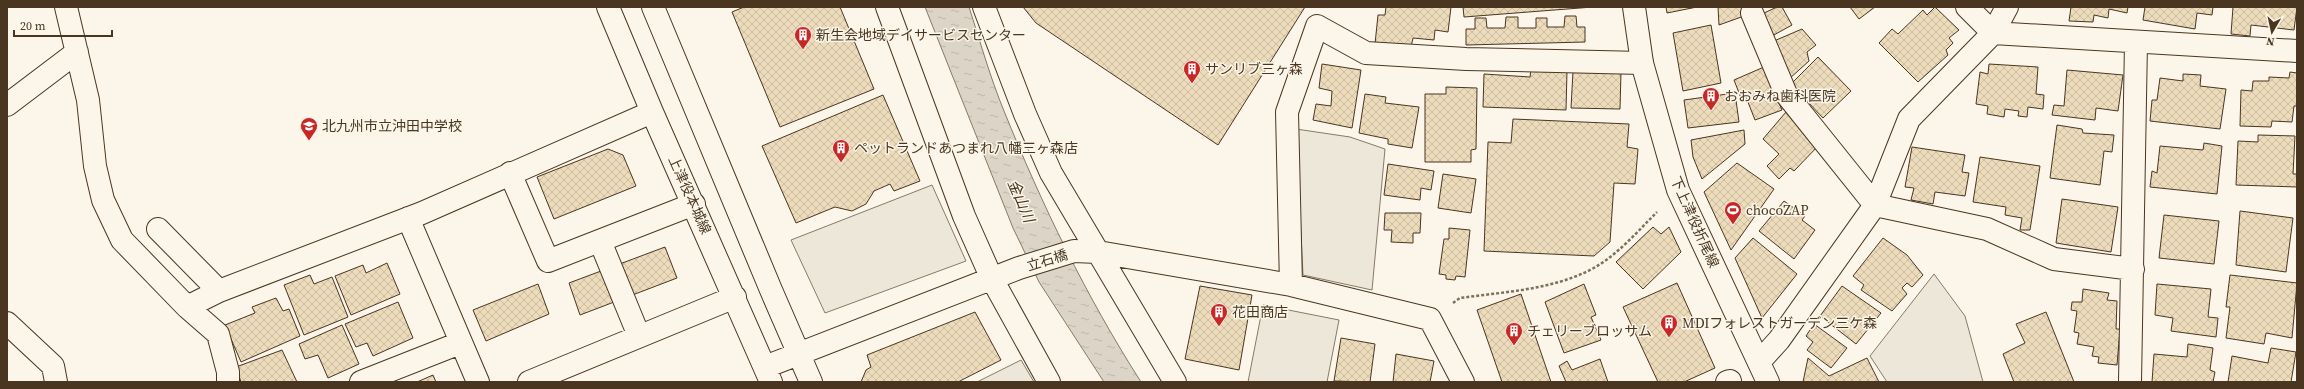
<svg xmlns="http://www.w3.org/2000/svg" width="2304" height="389" viewBox="0 0 2304 389" font-family="'Source Serif 4','Noto Sans JP',serif">
  <defs>
    <pattern id="water-ripples" width="26" height="14" patternUnits="userSpaceOnUse"><rect width="26" height="14" fill="#dcd4c6"/><path d="M2 4q2-2 4 0t4 0M15 11q2-2 4 0t4 0" fill="none" stroke="#beb7aa"/></pattern>
    <pattern id="building-cross-hatch" width="8" height="8" patternUnits="userSpaceOnUse"><rect width="8" height="8" fill="#ecdcbc"/><path d="M0 0l8 8M0 8l8-8" fill="none" stroke="#ccbda1"/></pattern>
  </defs>
  <rect width="100%" height="100%" fill="#fbf6e9"/>
  <!-- parking -->
  <path fill="#ede7d9" stroke="#887966" d="M1296,129L1350,137L1385,149L1372,290L1303,275Z
    M932,185L966,261L825,313L791,240Z
    M1934,274L1965,316L1983,382H1887L1870,356Z
    M1263,305L1339,320L1327,382H1248Z
    M1021,360L1034,382H977Z"/>
  <!-- water -->
  <path fill="url(#water-ripples)" stroke="#887966" d="M925,7H969C980,41 990,77 1004,111C1042,205 1086,296 1141,382H1104L1039,282L1013,228Z"/>
  <!-- building -->
  <path fill="url(#building-cross-hatch)" stroke="#4a3520" d="M744,7H840L874,89L780,127L732,12Z
    M1023,7H1305L1218,145L1036,23Z
    M1386,7H1451L1448,32L1435,30L1434,40L1413,38L1411,47L1375,44L1378,15H1385Z
    M1463,7H1593L1464,17Z
    M1666,7H1697L1667,13Z
    M1718,7H1743L1744,16L1719,25Z
    M1777,7H1782L1792,25L1772,36L1762,14Z
    M1850,7H1875L1859,19Z
    M1935,7L1959,30L1949,38L1953,43L1946,50L1948,55L1918,82L1879,43L1892,29L1898,34L1923,10L1927,15Z
    M2071,7H2128L2127,13L2109,9L2108,18L2094,15L2093,22L2069,21Z
    M2145,7H2213L2212,15L2197,13L2195,29L2143,20Z
    M2233,7H2297L2294,30L2251,25L2250,36L2231,34Z
    M1565,16H1576L1577,27H1585V42L1466,45V29H1475V18H1486L1487,28H1505L1506,17H1518V28H1536V18H1547V27H1564Z
    M1711,25L1721,83L1683,91L1673,33Z
    M1802,29L1816,45L1807,52L1809,61L1789,79L1774,41Z
    M1818,57L1851,91L1823,118L1791,84Z
    M1322,64L1361,70L1352,128L1313,120L1316,104L1331,106L1332,91L1319,88Z
    M1989,64L2038,67L2036,94L2044,95L2043,109L2028,107L2027,117L2018,116L2019,111L2005,109L2004,117L1987,114L1988,106L1976,104L1980,72L1988,74Z
    M1764,67L1782,110L1755,120L1746,97L1741,98L1734,80Z
    M1531,69L1567,71L1566,110L1483,107L1484,74L1530,77Z
    M2067,70L2123,75L2118,111L2096,108L2095,120L2052,115L2054,105L2064,106Z
    M1573,71L1621,72L1620,109L1571,108Z
    M2290,72L2297,73V106H2294L2292,122L2272,121L2271,127L2240,126L2241,90L2252,91L2253,81H2269V77L2289,78Z
    M2183,74L2201,75L2200,86L2226,89L2220,129L2150,121L2152,100H2157L2160,78L2183,81Z
    M1446,87L1477,88L1476,149L1471,150V162H1425V94H1446Z
    M1735,93L1739,122L1688,128L1684,100Z
    M1365,94L1386,97L1385,103L1419,107L1412,148L1388,144V139L1359,133Z
    M883,95L920,181L894,191L890,184L874,191L866,204L852,211L835,207L796,223L762,146Z
    M1786,112L1820,144L1794,171L1790,168L1779,179L1767,166L1779,154L1763,139Z
    M1513,119L1629,124L1627,147L1638,149L1635,184L1614,183L1610,242L1594,256L1484,251L1488,142L1511,143Z
    M2057,125L2082,129L2083,133L2114,135L2112,152L2104,151L2100,185L2050,178Z
    M1744,130L1745,144L1702,179L1693,157L1691,140Z
    M2258,135L2295,136L2293,174H2297V187L2236,185L2238,141L2258,142Z
    M2204,143L2222,146L2217,194L2150,187L2152,171L2157,173L2160,146L2203,150Z
    M1912,147L1965,155L1962,172L1969,173L1965,196L1935,192L1933,204L1911,200L1914,188L1905,187Z
    M608,149L623,155L636,186L554,219L537,177Z
    M1980,157L2040,166L2030,230H2020L2022,218L2005,215L2006,207L1973,202Z
    M1737,163L1774,189L1731,250L1704,192Z
    M1388,164L1434,171L1431,190L1421,188L1420,200L1384,195Z
    M1443,174L1476,179L1471,213L1438,208Z
    M2062,199L2118,207L2111,252L2056,243Z
    M1784,201L1805,216L1802,220L1815,230L1794,259L1759,231Z
    M2240,211L2293,218L2286,272L2236,265Z
    M1385,213H1421L1420,233H1413V243L1391,242L1392,230H1384Z
    M2164,215L2219,221L2214,264L2159,258Z
    M1653,227L1661,234L1669,227L1681,252L1643,289L1616,262Z
    M1449,228L1470,230L1465,277L1456,276L1455,280L1446,279V275L1439,274L1444,239H1449Z
    M1753,238L1797,274L1762,318L1735,258Z
    M1883,238L1907,255L1923,275L1912,287L1907,283L1902,288L1907,294L1892,311L1861,290L1864,285L1853,276Z
    M665,247L677,278L580,315L569,283Z
    M387,263L400,294L351,315L335,276L363,265L366,273Z
    M310,275L314,284L332,277L348,317L304,335L284,285Z
    M2230,275L2297,283L2292,338L2266,333L2264,344L2226,338L2230,307H2226Z
    M1677,283L1715,368L1684,382H1658L1623,307Z
    M538,284L549,314L486,341L473,310Z
    M1584,284L1596,315L1591,317L1601,340L1564,353L1545,302Z
    M2157,284L2211,289L2208,317L2218,318L2216,337L2171,331L2173,318L2155,315Z
    M1200,286L1252,295L1239,370L1185,359Z
    M1842,286L1881,313L1856,344L1820,316Z
    M2083,289L2109,293L2107,300L2117,301L2116,329H2120L2117,365L2098,363L2099,357L2092,356L2094,347L2077,344L2079,333L2074,332L2077,311L2071,310L2072,302H2082Z
    M1521,294L1551,382H1502L1477,310Z
    M276,298L283,311L289,309L300,336L241,362L225,325L255,313L252,307Z
    M398,302L413,338L373,356L367,343L356,347L345,324Z
    M975,312L1001,360L958,382H861L866,370L871,367L867,355Z
    M2046,312L2074,382H2014L2003,354L2025,343L2016,324Z
    M1814,324L1847,348L1831,368L1807,350L1813,342L1806,336Z
    M342,325L359,364L328,378L318,355L305,359L299,344Z
    M1341,338L1375,344L1370,382L1334,381Z
    M2188,344L2213,348L2210,370L2215,372L2213,382H2152L2154,354L2187,357Z
    M2271,348L2296,352L2291,382H2228L2232,356L2268,363Z
    M282,350L297,382H241L236,367Z
    M1396,354L1434,361L1430,382H1393Z
    M1808,358L1829,376L1867,358L1879,382H1803Z
    M1600,359L1608,382H1566L1559,366L1567,361L1572,370Z
    M433,375L436,382H417Z"/>
  <g fill="none" stroke-linecap="round" stroke-linejoin="round">
    <defs>
      <path id="minor" d="M66,7L88,100L95,166L103,200L122,240L187,307L218,334L228,372V382
        M608,7L652,112L771,382
        M653,7L771,290L811,382
        M887,7L964,216L992,279L1049,382
        M984,7L1025,114L1051,173L1175,382
        M1967,7L1993,33L2297,51
        M1752,13L1786,94L1875,205L1987,229L2054,259L2133,269
        M7,105L77,52
        M510,173L548,261L694,204
        M408,218L478,382
        M158,229L219,291
        M600,241L639,336
        M1291,285L1287,112L1317,26L1366,53L1466,59L1642,63
        M187,307L219,291L422,213L652,112
        M7,323L53,366L56,382
        M1759,362L1779,340L1875,205L1909,119L1993,33L2007,7
        M765,367L1019,268L1074,251L1098,252L1291,285L1430,319L1463,382
        M361,382L460,343
        M529,382L735,297
        M1727,382L1730,381
        M2130,382L2136,42"/>
      <path id="major" d="M1634,7L1642,63L1678,190L1768,382"/>
    </defs>
    <!-- minor casing -->
    <use href="#minor" stroke="#4a3520" stroke-width="24"/>
    <!-- major casing -->
    <use href="#major" stroke="#4a3520" stroke-width="24"/>
    <!-- path -->
    <path stroke="#7f6f5c" stroke-width="2.5" stroke-dasharray="3 2" stroke-linecap="butt" d="M1453,303L1460,298C1503,292 1549,290 1588,271C1615,258 1636,233 1657,212"/>
    <!-- minor -->
    <use href="#minor" stroke="#fbf6e9" stroke-width="22"/>
    <!-- major -->
    <use href="#major" stroke="#fbf6e9" stroke-width="22"/>
  </g>
  <!-- icons -->
  <defs>
    <symbol id="building-pin" viewBox="-11 -11 22 30"><path d="M0 17L-7.5 6A9.5 9.5 0 1 1 7.5 6Z" fill="#c62828" stroke="#fbf6e9"/><path d="M-4-6H4V6H1V3H-1V6H-4ZM-2.5-4.3h1.7v1.8h-1.7ZM.8-4.3h1.7v1.8H.8ZM-2.5-1h1.7V.8h-1.7ZM.8-1h1.7V.8H.8Z" fill="#fff"/></symbol>
    <symbol id="school-pin" viewBox="-11 -11 22 30"><path d="M0 17L-7.5 6A9.5 9.5 0 1 1 7.5 6Z" fill="#c62828" stroke="#fbf6e9"/><path d="M0-5L7-2L0 1L-7-2ZM-4 1L0 2.5L4 1V4Q0 6-4 4Z" fill="#fff"/></symbol>
    <symbol id="stadium-pin" viewBox="-11 -11 22 30"><path d="M0 17L-7.5 6A9.5 9.5 0 1 1 7.5 6Z" fill="#c62828" stroke="#fbf6e9"/><path d="M0-5a6.5 5 0 1 0 0 10a6.5 5 0 1 0 0-10ZM-3.5-1.8h7v3.6h-7Z" fill="#fff"/></symbol>
  </defs>
  <g fill-rule="evenodd">
    <use href="#building-pin" x="793" y="25" width="20" height="27"/>
    <use href="#building-pin" x="1182" y="59" width="20" height="27"/>
    <use href="#building-pin" x="1701" y="86" width="20" height="27"/>
    <use href="#school-pin" x="299" y="116" width="20" height="27"/>
    <use href="#building-pin" x="831" y="138" width="20" height="27"/>
    <use href="#stadium-pin" x="1723" y="200" width="20" height="27"/>
    <use href="#building-pin" x="1209" y="302" width="20" height="27"/>
    <use href="#building-pin" x="1659" y="313" width="20" height="27"/>
    <use href="#building-pin" x="1504" y="321" width="20" height="27"/>
  </g>
  <g text-anchor="middle" stroke-width="3" stroke-linejoin="round" paint-order="stroke">
    <!-- poi labels -->
    <g font-size="14" fill="#4a3520" stroke="#fbf6e9" text-anchor="start">
      <text x="816" y="40">新生会地域デイサービスセンター</text>
      <text x="1205" y="74">サンリブ三ヶ森</text>
      <text x="1724" y="101">おおみね歯科医院</text>
      <text x="322" y="131">北九州市立沖田中学校</text>
      <text x="854" y="153">ペットランドあつまれ八幡三ヶ森店</text>
      <text x="1746" y="215">chocoZAP</text>
      <text x="1232" y="317">花田商店</text>
      <text x="1682" y="328">MDIフォレストガーデン三ケ森</text>
      <text x="1527" y="336">チェリーブロッサム</text>
    </g>
    <!-- street labels -->
    <g font-size="14" fill="#4a3520" stroke="#fbf6e9">
      <text transform="translate(690 195) rotate(66)" y="5">上津役本城線</text>
      <text transform="translate(1695 222) rotate(66)" y="5">下上津役折尾線</text>
      <text transform="translate(1047 260) rotate(-17)" y="5">立石橋</text>
    </g>
    <!-- water labels -->
    <g font-size="15" font-style="italic" fill="#4a3520" stroke="#fbf6e9">
      <text transform="translate(1021 201) rotate(67)" y="5">金山川</text>
    </g>
  </g>
  <!-- border -->
  <rect width="2304" height="389" fill="none" stroke="#4a3520" stroke-width="16"/>
  <!-- north arrow -->
  <g transform="translate(2272 32) rotate(189)" stroke="#fbf6e9" stroke-width="3" paint-order="stroke">
  <path d="M0-3L7 15L0 10L-7 15Z" fill="#4a3520"/>
  <text y="-6" font-size="11" font-weight="bold" text-anchor="middle" fill="#4a3520">N</text>
  </g>
  <!-- scale -->
  <path d="M14 30v6h98v-6" fill="none" stroke="#4a3520" stroke-width="2"/>
  <text x="20" y="30" font-size="12" fill="#4a3520" stroke="#fbf6e9" stroke-width="3" paint-order="stroke">20 m</text>
</svg>
